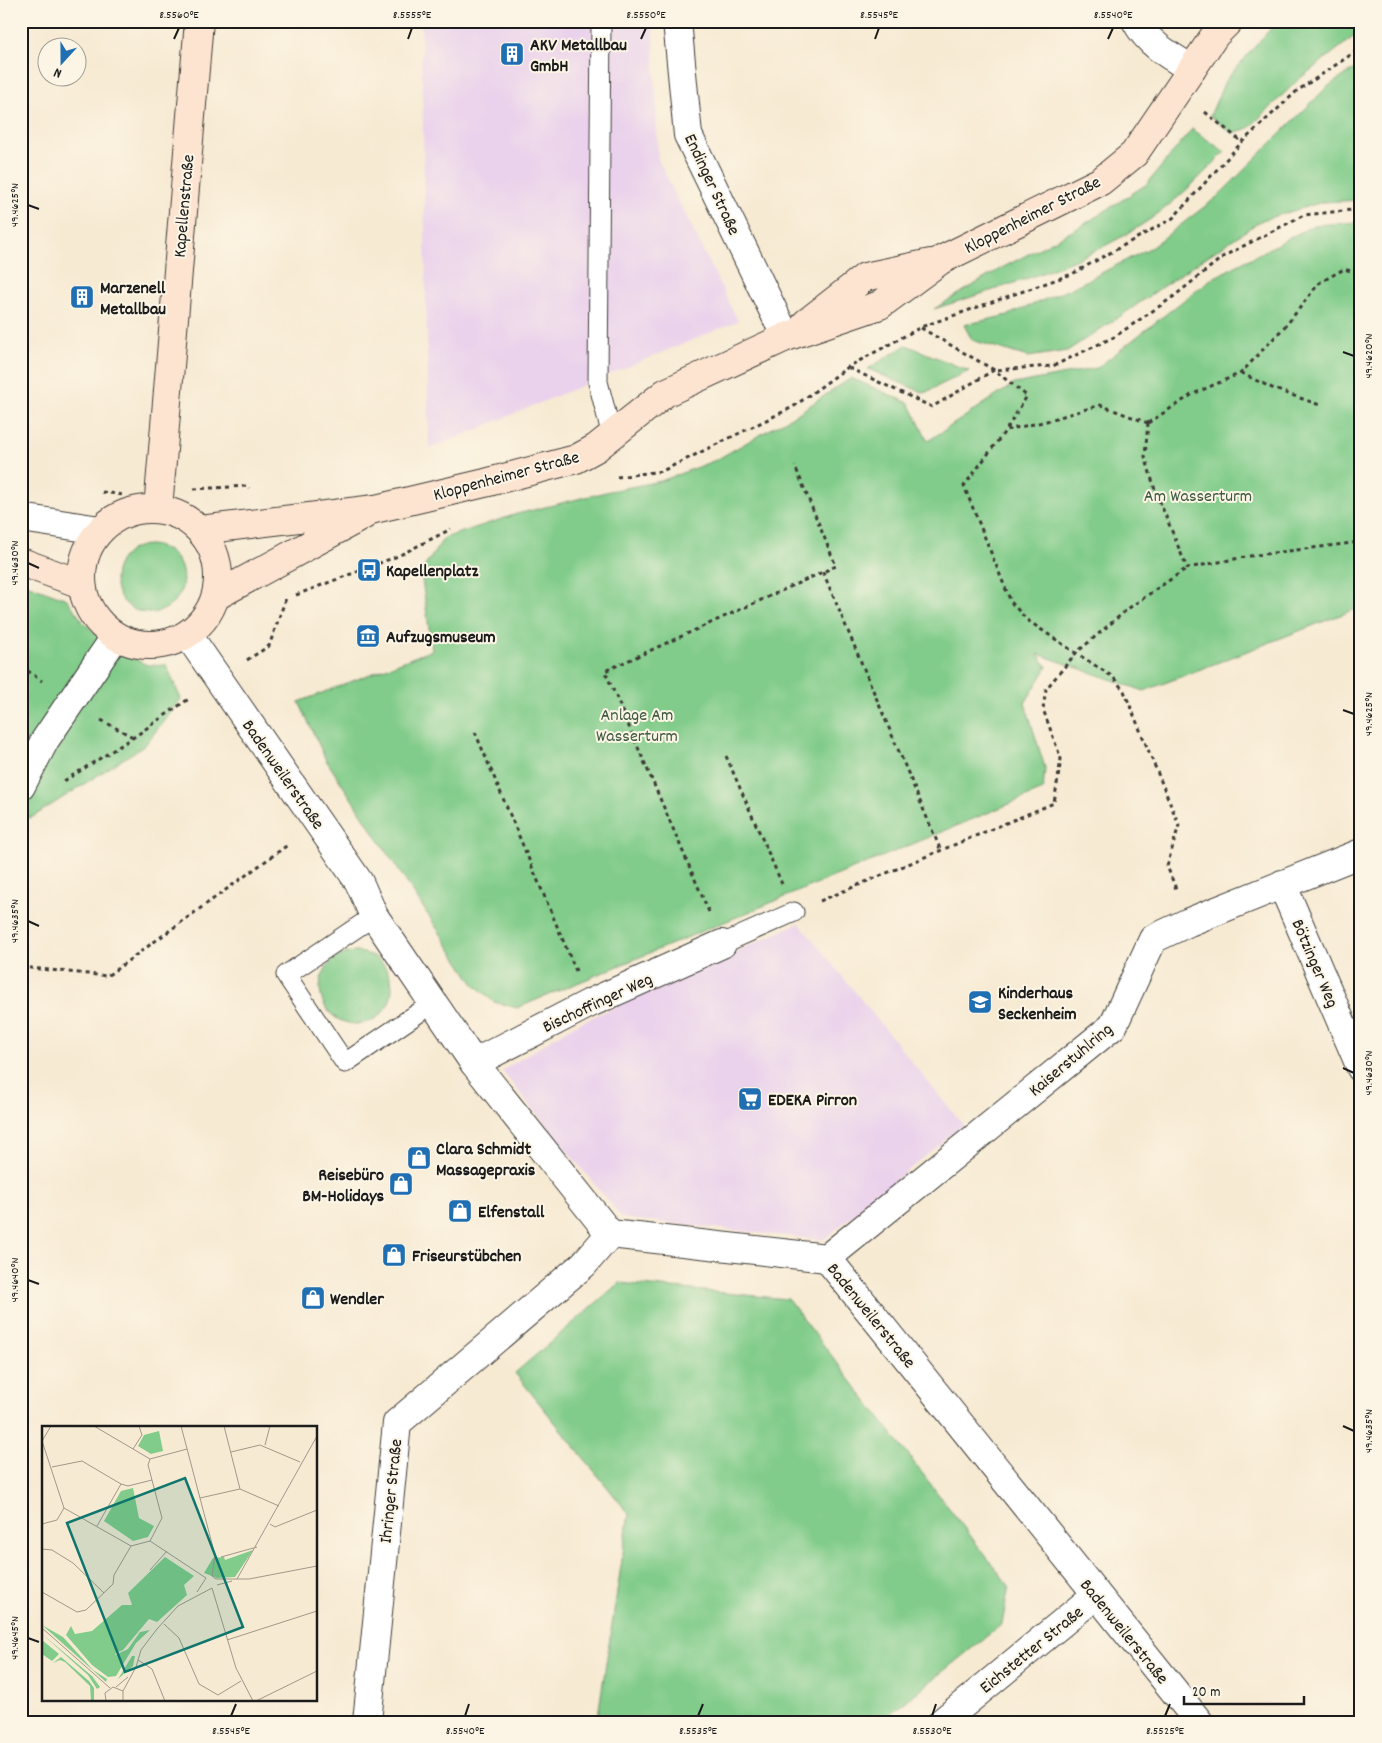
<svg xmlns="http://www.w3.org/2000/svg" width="1382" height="1743" viewBox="0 0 1382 1743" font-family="Dekko,sans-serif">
  <rect width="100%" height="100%" fill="#fcf5e5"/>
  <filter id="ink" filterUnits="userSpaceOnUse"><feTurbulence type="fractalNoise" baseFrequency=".02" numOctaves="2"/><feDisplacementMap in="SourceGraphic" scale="10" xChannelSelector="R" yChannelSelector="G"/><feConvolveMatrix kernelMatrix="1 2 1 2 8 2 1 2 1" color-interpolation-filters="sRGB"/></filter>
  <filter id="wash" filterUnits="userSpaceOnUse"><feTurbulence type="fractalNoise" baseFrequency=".0096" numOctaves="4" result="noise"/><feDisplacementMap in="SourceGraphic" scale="20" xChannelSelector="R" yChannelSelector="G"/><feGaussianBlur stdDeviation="1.12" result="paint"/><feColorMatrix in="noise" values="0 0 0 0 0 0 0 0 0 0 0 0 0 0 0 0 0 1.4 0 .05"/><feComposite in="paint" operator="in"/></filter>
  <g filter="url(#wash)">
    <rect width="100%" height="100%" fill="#f7ead3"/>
    <!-- built -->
    <path fill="#ead1ec" d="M421,21H653L658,159L738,321L429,449Z
      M799,923L963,1125L823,1240L622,1218L502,1071L569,1028Z"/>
    <!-- green -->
    <path fill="#81cc8a" stroke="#4e7453" d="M1281,21H1361V31L1298,80L1249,128L1232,133L1210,116L1225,81L1272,27Z
      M1361,65V200L1323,202L1262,220L1182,273L1122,315L1067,351L1028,357L972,340L964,325L1008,315L1072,288L1152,247L1217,197L1327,87Z
      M1192,129L1225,152C1202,175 1179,199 1152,218C1087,263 1008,285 934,309L1000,269L1080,227L1147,184Z
      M1361,222V607L1144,691L1038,654L1047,667L1025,703L1045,768L1043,790L517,1008L494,1002L473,983L326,760L299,702L432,650L421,572L444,538L517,514L610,491L661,481L716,460L800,412L851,378L909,403L928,441L1014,384L1097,368L1211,279L1314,225Z
      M906,345L969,371L924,393L868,369Z
      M115 579a34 34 0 1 1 68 0a34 34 0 1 1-68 0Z
      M21,582L67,599L83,622L104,641L119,651L147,665H166L181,699L145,745L31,818L21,815Z
      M320 988a36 36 0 1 1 72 0a36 36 0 1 1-72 0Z
      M619,1283L788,1299L1009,1586L1002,1624L880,1722H597L629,1514L515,1373Z"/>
  </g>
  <g filter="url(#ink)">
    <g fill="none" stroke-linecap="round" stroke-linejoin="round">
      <defs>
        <path id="lane" d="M601,21L598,382L612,436
          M374,916L286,975L345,1063L433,1003
          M722,944L794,912"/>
        <path id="street" d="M677,21L688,135L786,337
          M1136,21C1148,44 1170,56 1192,69
          M21,518L100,530
          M188,635L359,882L374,916L474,1063L610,1234L827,1258L1199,1722
          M21,786L45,740L115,637
          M1282,884L1361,1068
          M474,1063L590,1003L722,944
          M827,1258L1113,1026L1153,939L1189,922L1361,853
          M367,1722L397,1423L584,1264L610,1234
          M942,1722L1096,1595"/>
        <path id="secondary" d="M806,323L865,277L931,263
          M82 577a68 68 0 1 1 136 0a68 68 0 1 1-136 0Z
          M158,509L199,21
          M200,530L375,509L485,483L576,459L596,448L665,393L786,337L880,305L941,260L1101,181L1134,154L1215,35L1229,21
          M21,562L81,584
          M216,596L364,515"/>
      </defs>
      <!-- lane casing -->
      <use href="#lane" stroke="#3d3b37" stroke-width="21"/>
      <!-- street casing -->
      <use href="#street" stroke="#3d3b37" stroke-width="30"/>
      <!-- secondary casing -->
      <use href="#secondary" stroke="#3d3b37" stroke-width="30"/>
      <!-- path -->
      <path stroke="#3d3b37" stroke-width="3" stroke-dasharray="4 4" stroke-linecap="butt" d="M1205,112L1242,142
        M921,328L994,370L1053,366L1114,337L1173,297L1224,256L1304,215L1361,209
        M849,368L932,407L994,370L1027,396L1006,430
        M1241,373L1274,389L1320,405
        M1148,423L1100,405L1043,422L1006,430L964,486L1011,602L1027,620L1076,653L1129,608L1187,568
        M1148,423L1145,456L1155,490L1187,568L1256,555L1361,542
        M1148,423L1193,394L1241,373L1288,323L1319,283L1344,269L1361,274
        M617,477L662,471L793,407L848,367L921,327L1072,274L1173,218L1242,142L1297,91L1361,48
        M194,489L248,486L249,488
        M102,492L124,495
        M823,572L941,851
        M296,595L398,556L451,529
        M247,660L269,646L286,598
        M21,666L42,681
        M101,720L133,737
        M475,732L576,971
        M726,756L782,884
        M64,781L134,737L190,698
        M820,901L1054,803L1061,759L1043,709L1046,689L1076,653L1113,677L1124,691L1179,825L1167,866L1176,889
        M709,912L605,671L836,566L795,466
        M21,967L107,976L289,844"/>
      <!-- lane -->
      <use href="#lane" stroke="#fff" stroke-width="19"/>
      <!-- street -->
      <use href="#street" stroke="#fff" stroke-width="28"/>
      <!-- secondary -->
      <use href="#secondary" stroke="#fde4d0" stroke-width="28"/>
    </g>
  </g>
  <!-- ticks -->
  <path fill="none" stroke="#1c1c1c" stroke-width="2" d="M174,39L179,28M408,39L412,28M641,39L646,28M875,39L879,28M1108,39L1113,28M28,205L39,209M1343,352L1354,356M28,563L39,568M1343,710L1354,714M28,921L39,926M1343,1068L1354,1073M28,1280L39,1284M1343,1426L1354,1431M28,1638L39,1642M231,1716L236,1704M465,1716L469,1704M698,1716L703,1704M932,1716L936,1704M1165,1716L1170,1704"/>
  <!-- icons -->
  <defs>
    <symbol id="building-square" viewBox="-11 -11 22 22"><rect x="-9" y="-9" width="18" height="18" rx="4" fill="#1f6fb2" stroke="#fcf5e5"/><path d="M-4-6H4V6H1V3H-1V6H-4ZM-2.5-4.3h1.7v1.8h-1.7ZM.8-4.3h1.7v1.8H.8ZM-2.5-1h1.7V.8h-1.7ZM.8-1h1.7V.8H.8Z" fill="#fff"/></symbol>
    <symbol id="bus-square" viewBox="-11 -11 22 22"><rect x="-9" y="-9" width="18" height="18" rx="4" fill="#1f6fb2" stroke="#fcf5e5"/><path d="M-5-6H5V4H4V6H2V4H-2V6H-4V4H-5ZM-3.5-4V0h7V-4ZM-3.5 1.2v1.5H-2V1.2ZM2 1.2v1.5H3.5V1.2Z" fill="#fff"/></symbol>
    <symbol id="museum-square" viewBox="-11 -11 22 22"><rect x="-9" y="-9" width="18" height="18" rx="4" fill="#1f6fb2" stroke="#fcf5e5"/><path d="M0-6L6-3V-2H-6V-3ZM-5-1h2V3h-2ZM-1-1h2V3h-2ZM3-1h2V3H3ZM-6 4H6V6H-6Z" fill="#fff"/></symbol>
    <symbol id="school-square" viewBox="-11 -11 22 22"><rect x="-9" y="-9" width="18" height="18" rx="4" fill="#1f6fb2" stroke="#fcf5e5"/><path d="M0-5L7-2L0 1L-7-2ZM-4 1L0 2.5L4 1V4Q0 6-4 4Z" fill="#fff"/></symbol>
    <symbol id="supermarket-square" viewBox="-11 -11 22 22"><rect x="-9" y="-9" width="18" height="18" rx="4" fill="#1f6fb2" stroke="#fcf5e5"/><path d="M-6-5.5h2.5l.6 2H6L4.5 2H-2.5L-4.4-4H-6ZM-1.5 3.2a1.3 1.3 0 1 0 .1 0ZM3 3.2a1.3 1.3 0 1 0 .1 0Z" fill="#fff"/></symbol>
    <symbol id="shop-square" viewBox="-11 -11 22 22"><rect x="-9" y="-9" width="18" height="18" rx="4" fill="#1f6fb2" stroke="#fcf5e5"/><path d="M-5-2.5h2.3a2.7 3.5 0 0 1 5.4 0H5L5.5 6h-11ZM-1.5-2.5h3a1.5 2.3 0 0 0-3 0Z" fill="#fff"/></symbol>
  </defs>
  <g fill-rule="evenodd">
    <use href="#building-square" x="498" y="40" width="28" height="28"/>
    <use href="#building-square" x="68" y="283" width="28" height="28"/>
    <use href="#bus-square" x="355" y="556" width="28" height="28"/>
    <use href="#museum-square" x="354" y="622" width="28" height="28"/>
    <use href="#school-square" x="966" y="988" width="28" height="28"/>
    <use href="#supermarket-square" x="736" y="1085" width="28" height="28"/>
    <use href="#shop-square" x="405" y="1144" width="28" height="28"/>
    <use href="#shop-square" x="387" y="1170" width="28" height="28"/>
    <use href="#shop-square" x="446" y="1197" width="28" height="28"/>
    <use href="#shop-square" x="380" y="1241" width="28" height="28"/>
    <use href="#shop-square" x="299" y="1284" width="28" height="28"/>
  </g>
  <g text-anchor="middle" stroke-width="4" stroke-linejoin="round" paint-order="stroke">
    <!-- poi labels -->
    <g font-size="18" font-weight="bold" fill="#1c1c1c" stroke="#fcf5e5" text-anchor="start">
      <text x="530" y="50">AKV Metallbau<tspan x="530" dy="21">GmbH</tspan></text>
      <text x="100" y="293">Marzenell<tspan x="100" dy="21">Metallbau</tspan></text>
      <text x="386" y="576">Kapellenplatz</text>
      <text x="386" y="642">Aufzugsmuseum</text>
      <text x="998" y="998">Kinderhaus<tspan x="998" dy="21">Seckenheim</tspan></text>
      <text x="768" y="1105">EDEKA Pirron</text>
      <text x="436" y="1154">Clara Schmidt<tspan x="436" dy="21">Massagepraxis</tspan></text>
      <text x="384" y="1180" text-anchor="end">Reisebüro<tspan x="384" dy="21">BM-Holidays</tspan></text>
      <text x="478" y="1217">Elfenstall</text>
      <text x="412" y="1261">Friseurstübchen</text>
      <text x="330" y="1304">Wendler</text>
    </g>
    <!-- street labels -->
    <g font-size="18" fill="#1c1c1c" stroke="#fcf5e5">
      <text transform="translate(713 184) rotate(65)" y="6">Endinger Straße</text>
      <text transform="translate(183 206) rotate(-85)" y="6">Kapellenstraße</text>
      <text transform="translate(1032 214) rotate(-27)" y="6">Kloppenheimer Straße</text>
      <text transform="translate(506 475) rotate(-15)" y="6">Kloppenheimer Straße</text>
      <text transform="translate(284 774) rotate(55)" y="6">Badenweilerstraße</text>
      <text transform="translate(1316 963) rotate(67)" y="6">Bötzinger Weg</text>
      <text transform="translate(597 1002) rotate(-25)" y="6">Bischoffinger Weg</text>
      <text transform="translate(1070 1059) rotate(-40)" y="6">Kaiserstuhlring</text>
      <text transform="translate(872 1315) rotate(51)" y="6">Badenweilerstraße</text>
      <text transform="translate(390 1491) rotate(-84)" y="6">Ihringer Straße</text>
      <text transform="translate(1125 1631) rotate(51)" y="6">Badenweilerstraße</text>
      <text transform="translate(1031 1649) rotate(-39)" y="6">Eichstetter Straße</text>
    </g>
    <!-- park labels -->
    <g font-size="18" fill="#3f5a42" stroke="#fcf5e5">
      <text x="1198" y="501">Am Wasserturm</text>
      <text x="637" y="720">Anlage Am<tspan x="637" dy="21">Wasserturm</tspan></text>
    </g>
  </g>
  <!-- overview -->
  <g transform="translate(42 1426)">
    <rect width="275" height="275" fill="#f7ead3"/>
    <path d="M117,5L121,25L109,28L96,20L102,9ZM91,62L97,92L112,100L106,111L91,115L62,95L79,65ZM211,124L193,151L175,152L162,147L171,132L182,131L183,134ZM123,131L152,150L142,159L145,169L115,196L107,193L81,224L74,227L73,229L86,223L98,206L108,204L94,217L74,250L66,251L50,239L24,209L29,200L33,208L50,205L80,179H90L86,167ZM0,199L21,211L51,244L65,253L64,256ZM0,208L50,250L58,261L55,263L46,249ZM0,214L17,228L10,235L0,228ZM90,230H93L91,240L76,253ZM19,231L47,255L52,262V275H49L48,260L23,236L18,234L11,237Z" fill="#81cc8a"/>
    <path fill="none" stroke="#9f988a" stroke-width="1" d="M52,0L108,33L145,23M139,0L173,129L170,150M182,0L198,63M0,15L22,82L89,120L108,115L164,152M0,15L9,0M223,19L228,0M91,23L100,9L97,0M189,26L218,19L258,36M108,33L106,39L120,92L108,115M10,41L40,35L79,58M158,72L198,63L237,80M0,98L15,94L22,82M228,98L233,101L275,84M55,100L79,58L86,60L110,54M0,123L10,124L31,137L62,167M179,131L215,121M108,144L125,125M170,150L174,153H207L275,140M195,153L275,10M175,159L190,155M170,162L194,242L211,275M0,166L35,186L44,184L71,158L72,149L89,120M155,166L164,152M122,198L137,212L157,258L176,269L199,255M0,202L68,262M185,214L275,185M96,234L110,243L123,275M74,261L86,251M81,265L94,241L99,224L115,203L136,180L170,162M64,275L63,267L71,261L81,265V275M214,275L275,245"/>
    <path fill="#0f766e" fill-opacity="0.15" stroke="#0f766e" stroke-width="2.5" d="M143,52L201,201L83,246L25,97Z"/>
    <rect width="275" height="275" fill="none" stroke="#1c1c1c" stroke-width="2.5"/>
  </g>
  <!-- margin -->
  <rect width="1382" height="1743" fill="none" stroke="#fcf5e5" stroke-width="55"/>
  <!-- north arrow -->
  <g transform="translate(62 62) rotate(201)"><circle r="24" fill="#fcf5e5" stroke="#a29e95"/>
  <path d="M0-4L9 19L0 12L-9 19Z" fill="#1f6fb2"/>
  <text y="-8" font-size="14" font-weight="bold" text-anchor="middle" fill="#1c1c1c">N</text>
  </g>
  <!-- scale -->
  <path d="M1184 1696v8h120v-8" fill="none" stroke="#1c1c1c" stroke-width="2.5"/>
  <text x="1192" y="1696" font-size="15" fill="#1c1c1c" stroke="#fcf5e5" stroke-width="4" paint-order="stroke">20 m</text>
  <rect x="28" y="28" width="1326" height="1688" fill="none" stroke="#1c1c1c" stroke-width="2"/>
  <g font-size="12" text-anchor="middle" fill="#1c1c1c">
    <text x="179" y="18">8.5560°E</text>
    <text x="412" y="18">8.5555°E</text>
    <text x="646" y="18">8.5550°E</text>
    <text x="879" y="18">8.5545°E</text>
    <text x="1113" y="18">8.5540°E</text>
    <text transform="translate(14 205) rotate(-90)" y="4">49.4625°N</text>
    <text transform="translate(1368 356) rotate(-90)" y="4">49.4620°N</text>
    <text transform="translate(14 563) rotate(-90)" y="4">49.4630°N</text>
    <text transform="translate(1368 714) rotate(-90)" y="4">49.4625°N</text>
    <text transform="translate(14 921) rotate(-90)" y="4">49.4635°N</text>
    <text transform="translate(1368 1073) rotate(-90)" y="4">49.4630°N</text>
    <text transform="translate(14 1280) rotate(-90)" y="4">49.4640°N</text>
    <text transform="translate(1368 1431) rotate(-90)" y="4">49.4635°N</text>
    <text transform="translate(14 1638) rotate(-90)" y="4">49.4645°N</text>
    <text x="231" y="1734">8.5545°E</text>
    <text x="465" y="1734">8.5540°E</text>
    <text x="698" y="1734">8.5535°E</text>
    <text x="932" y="1734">8.5530°E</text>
    <text x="1165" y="1734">8.5525°E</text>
  </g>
</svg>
